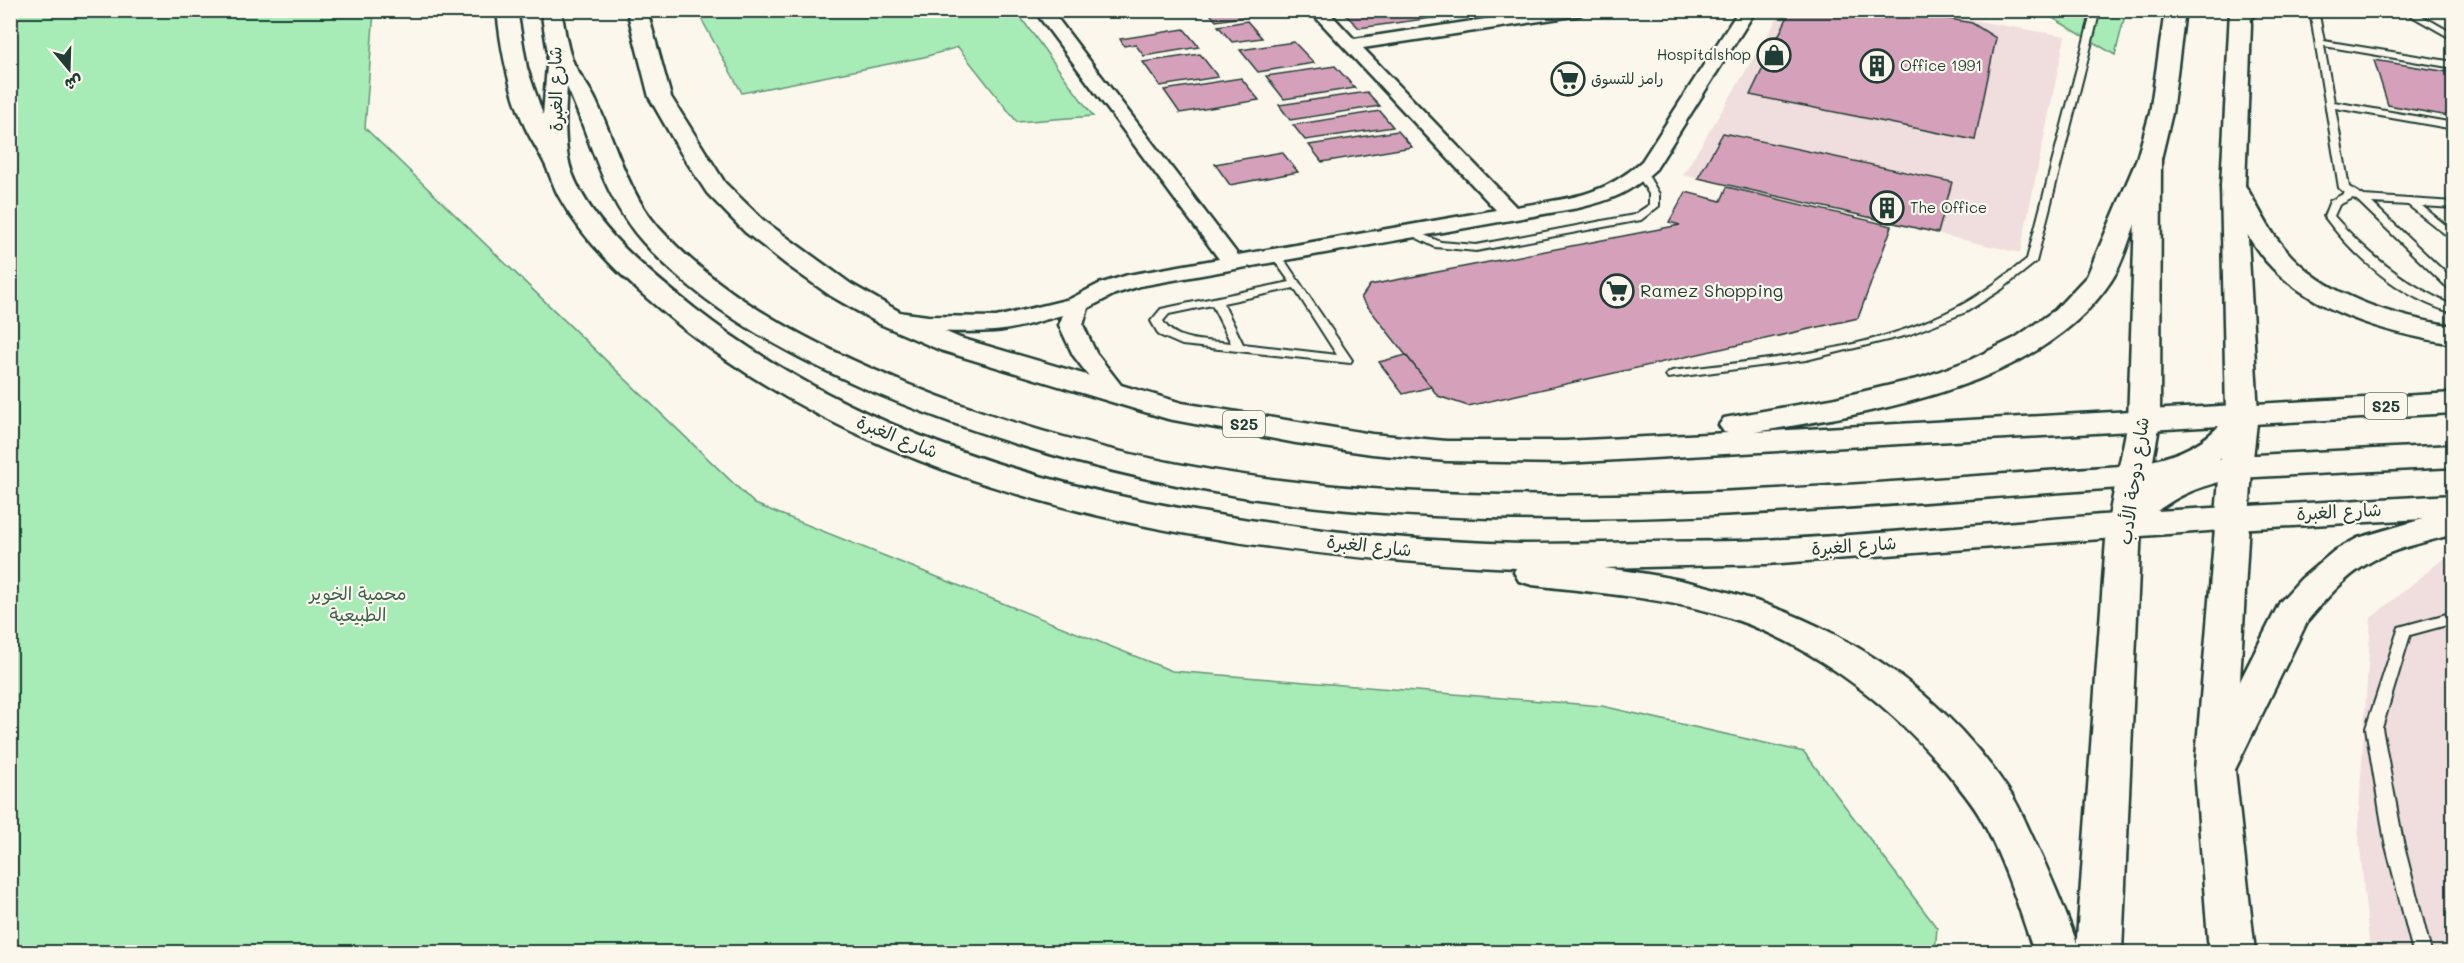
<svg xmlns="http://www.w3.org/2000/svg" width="2464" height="963" viewBox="0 0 2464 963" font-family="Mali,'Playpen Sans Arabic',sans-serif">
  <rect width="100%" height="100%" fill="#fbf7ec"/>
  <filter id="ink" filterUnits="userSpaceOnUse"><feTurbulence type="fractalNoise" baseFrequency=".0167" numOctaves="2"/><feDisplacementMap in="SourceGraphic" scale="12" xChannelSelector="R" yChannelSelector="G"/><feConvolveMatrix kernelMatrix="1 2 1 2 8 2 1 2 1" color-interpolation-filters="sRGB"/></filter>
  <g filter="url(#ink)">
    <!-- built -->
    <path fill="#f0dddd" d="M1782,11H1919L2065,36L2020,253L1683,175Z
      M2453,558V952H2370L2358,826L2371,618L2443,559Z"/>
    <!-- green -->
    <path fill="#a7ebb6" stroke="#639475" stroke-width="1.5" d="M10,11H374L365,128L755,504L1172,671L1602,706L1804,752L1937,928L1935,952H11Z
      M697,11H1016L1093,116L1017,122L958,47L924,57L742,93Z
      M2041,11H2126L2115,55Z"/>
    <!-- building -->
    <path fill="#d5a1ba" stroke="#1f3d34" stroke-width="1.5" d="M1207,10H1266L1268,13L1216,21Z
      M1341,10H1475L1476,12L1359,28Z
      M1791,10H1900L1972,23L1996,38L1975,140L1750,95Z
      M1247,21L1262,38L1232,42L1218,26Z
      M1184,29L1199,47L1144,56L1135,44L1124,46L1120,39Z
      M1294,42L1314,63L1258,72L1240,50Z
      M1200,54L1218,77L1160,86L1143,62Z
      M2374,60L2454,73V117L2388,105Z
      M1335,66L1355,88L1284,99L1266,76Z
      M1241,78L1259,100L1180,113L1164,90Z
      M1367,92L1380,106L1290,120L1279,105Z
      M1380,111L1393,127L1305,140L1293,125Z
      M1398,131L1412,147L1322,162L1309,145Z
      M1723,133L1952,182L1938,233L1698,178Z
      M1282,152L1298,172L1230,185L1215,164Z
      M1727,187L1892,226L1858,318L1468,406L1438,396L1361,298L1370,285L1680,225L1669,222L1686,192L1721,201Z
      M1406,355L1431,387L1403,394L1379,362Z"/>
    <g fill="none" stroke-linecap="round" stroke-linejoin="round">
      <defs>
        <path id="lane" d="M2092,10H2100L2036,262L2002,289L1966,312L1908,335L1806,360L1668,378L1666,375L1672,371C1766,359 1870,352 1956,308C1981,295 2004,277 2027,259Z
          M2250,10H2259L2244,27H2238V23Z
          M2310,10H2318L2324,41L2454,62V68L2324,46L2334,102L2454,123V129L2335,108L2349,187L2364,196L2454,202V208L2422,206L2454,232V241L2408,205L2372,203L2454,281V291L2450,290L2358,201L2353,198L2339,205L2334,216C2368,255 2406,285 2454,306V313C2402,299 2355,258 2324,216L2330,201L2345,193L2339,188Z
          M2401,10H2412L2454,34V40Z
          M1642,171L1646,172L1659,194V206L1641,220L1476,251L1435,247L1407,233L1412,230L1441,242L1476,245L1634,215L1649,205V194L1637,174Z
          M1277,254L1281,255L1352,360L1350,363L1182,345L1159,335L1151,321L1161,309L1290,282L1272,257ZM1294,288L1337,355L1243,344L1223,303ZM1212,305L1231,343C1208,340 1175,343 1163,321L1169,314Z
          M2454,612V623L2410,635L2382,728L2403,842L2431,952H2413L2385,842L2366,728L2399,627Z"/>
        <path id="street" d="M1034,10H1051L1238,255L1496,210L1309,10H1327L1354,39L1544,10H1588L1580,15L1363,48L1516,207C1567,198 1601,198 1642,161L1739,10H1756L1656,169C1630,193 1612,200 1578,208L1140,286L1115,294L1088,308L1083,325L1096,353L1128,394L1124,399L1115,402L1106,399L1073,355L1059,325L1063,315C1041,320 1017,330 994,331C958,333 917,332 882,323L878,318L882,313L890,311L928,316L996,317L1070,299L1099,284L1128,275L1219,259Z"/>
        <path id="secondary" d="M2165,10H2185L2172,113L2161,159L2160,422L2141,526L2122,952H2076L2107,526L2128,422L2137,159L2150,113Z
          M2230,10H2250L2251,25L2245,186L2258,414L2252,467L2235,770L2255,952H2209L2195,770L2220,467L2226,414L2221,186Z"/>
        <path id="primary" d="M497,10H517L527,68L543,115L548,53L541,10H561C564,25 566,41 570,54C574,70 589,85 596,101C616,143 627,192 659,228C725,301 818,347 907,384C1028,433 1158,466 1287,481C1568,514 1854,483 2135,465C2166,458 2196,450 2219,426L1564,463L1446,461L1372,454L1296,443L1168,419L940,350L880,324L831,296L787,265L745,232L707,193L681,153L649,97L627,10H647L671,97L725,183L763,220L851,284L900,312L960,338L1182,403L1372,434L1446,441H1564L1728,433L1724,432L1719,425L1724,418L1831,399L1921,378L1970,360L2015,338L2055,310L2087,276L2137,159L2140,154L2149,152L2158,154L2161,159C2151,181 2142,204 2134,227C2127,245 2122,265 2111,281C2040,388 1872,413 1755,432L2454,393V413L2252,424L2240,442L2219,460L2236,456L2454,445V467L2236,478C2204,485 2183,492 2157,511L2454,495V534C2430,541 2404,546 2382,556C2352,569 2329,595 2308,620L2229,782L2215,787L2201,782L2195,770L2275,612L2280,602L2301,579L2334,551L2358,538L2423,519L2235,529L1767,564L1604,568C1768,586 1917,651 2011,794C2019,806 2025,821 2031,834C2050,873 2066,912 2080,952H2034C2019,908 2005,863 1983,822C1973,803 1958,786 1945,770C1885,699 1803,637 1711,612C1653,597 1592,592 1532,585L1519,581L1514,572L1516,568C1231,555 914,509 683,328C636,290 587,248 558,195C553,185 550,175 546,166C540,153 531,140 525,127C509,90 501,51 497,10ZM567,87C591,139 603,198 643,242C717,323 822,373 923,412C1039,456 1162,487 1285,503C1560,539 1858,505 2135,487L2148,484L2131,496L2115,514C1999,523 1883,534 1766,540C1726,542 1685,541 1644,542C1603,543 1562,544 1522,544C1397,541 1271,527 1148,502C985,469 827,412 694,308C649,272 594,229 572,173C563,148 565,113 567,87Z
          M2233,179L2242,181C2256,201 2265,225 2281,244C2320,295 2393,317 2454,326V344C2387,333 2312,313 2266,261C2247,239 2235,211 2221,186L2224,181Z"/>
      </defs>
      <!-- lane casing -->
      <use href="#lane" stroke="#1f3d34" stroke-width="4"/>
      <!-- street casing -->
      <use href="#street" stroke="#1f3d34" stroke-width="5"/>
      <!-- secondary casing -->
      <use href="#secondary" stroke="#1f3d34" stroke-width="5"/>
      <!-- primary casing -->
      <use href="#primary" stroke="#1f3d34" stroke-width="5"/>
      <!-- lane -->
      <use href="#lane" fill="#fbf7ec" fill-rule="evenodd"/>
      <!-- street -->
      <use href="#street" fill="#fbf7ec" fill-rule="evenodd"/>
      <!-- secondary -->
      <use href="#secondary" fill="#fbf7ec" fill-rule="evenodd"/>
      <!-- primary -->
      <use href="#primary" fill="#fbf7ec" fill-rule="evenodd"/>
    </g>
  </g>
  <!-- icons -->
  <defs>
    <symbol id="shop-ring" viewBox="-11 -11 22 22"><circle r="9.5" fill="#fbf7ec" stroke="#1f3d34" stroke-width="1.5"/><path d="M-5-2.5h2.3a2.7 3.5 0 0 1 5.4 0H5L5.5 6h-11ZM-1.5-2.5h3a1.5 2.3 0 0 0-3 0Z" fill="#1f3d34"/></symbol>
    <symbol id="building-ring" viewBox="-11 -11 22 22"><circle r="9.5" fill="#fbf7ec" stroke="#1f3d34" stroke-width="1.5"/><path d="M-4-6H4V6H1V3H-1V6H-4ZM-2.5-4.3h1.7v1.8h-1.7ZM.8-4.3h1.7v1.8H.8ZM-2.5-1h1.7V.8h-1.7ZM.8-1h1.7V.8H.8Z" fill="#1f3d34"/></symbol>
    <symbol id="supermarket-ring" viewBox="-11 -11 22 22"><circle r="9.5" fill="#fbf7ec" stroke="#1f3d34" stroke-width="1.5"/><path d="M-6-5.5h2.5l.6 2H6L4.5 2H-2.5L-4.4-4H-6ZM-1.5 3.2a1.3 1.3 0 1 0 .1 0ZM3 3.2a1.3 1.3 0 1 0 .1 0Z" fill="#1f3d34"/></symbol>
  </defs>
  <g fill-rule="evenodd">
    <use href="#shop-ring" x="1755" y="36" width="38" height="38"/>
    <use href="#building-ring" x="1858" y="47" width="38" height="38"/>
    <use href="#supermarket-ring" x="1549" y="60" width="38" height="38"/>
    <use href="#building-ring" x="1868" y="189" width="38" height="38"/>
    <use href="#supermarket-ring" x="1598" y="272" width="38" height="38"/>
  </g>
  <g text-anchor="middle" stroke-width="4.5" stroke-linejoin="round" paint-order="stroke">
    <!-- far-poi labels -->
    <g font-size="15" fill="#1f3d34" stroke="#fbf7ec" text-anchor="start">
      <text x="1751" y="60" text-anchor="end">Hospitalshop</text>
      <text x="1900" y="71">Office 1991</text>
      <text x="1591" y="84">رامز للتسوق</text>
      <text x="1910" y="213">The Office</text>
    </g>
    <!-- shield labels -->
    <g fill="#fbf7ec" stroke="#61756b" stroke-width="1.5">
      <rect x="2365" y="393" width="42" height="26" rx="4.5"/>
      <rect x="1223" y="411" width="42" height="26" rx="4.5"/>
    </g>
    <g font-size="16" font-weight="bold" fill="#1f3d34">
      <text x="2386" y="412">S25</text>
      <text x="1244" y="430">S25</text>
    </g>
    <!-- street labels -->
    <g font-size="18" fill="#1f3d34" stroke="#fbf7ec">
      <text transform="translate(556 89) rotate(-91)" y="6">شارع الغبرة</text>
      <text transform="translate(897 437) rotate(22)" y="6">شارع الغبرة</text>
      <text transform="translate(2134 481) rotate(-82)" y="6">شارع دوحة الأدب</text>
      <text transform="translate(2339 512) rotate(-3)" y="6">شارع الغبرة</text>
      <text transform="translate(1369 546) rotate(6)" y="6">شارع الغبرة</text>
      <text transform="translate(1854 546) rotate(-4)" y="6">شارع الغبرة</text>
    </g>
    <!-- poi labels -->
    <g font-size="18" fill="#1f3d34" stroke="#fbf7ec" text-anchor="start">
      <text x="1640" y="297">Ramez Shopping</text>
    </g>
    <!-- park labels -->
    <g font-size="18" fill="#3a604e" stroke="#fbf7ec">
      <text x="358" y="600">محمية الخوير<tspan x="358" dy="21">الطبيعية</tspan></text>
    </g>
  </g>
  <!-- margin -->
  <rect width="2464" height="963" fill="none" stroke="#fbf7ec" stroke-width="36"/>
  <rect x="18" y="18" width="2428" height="927" fill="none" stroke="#1f3d34" stroke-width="2" filter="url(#ink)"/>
  <!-- north arrow -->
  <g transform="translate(69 69) rotate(161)" stroke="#fbf7ec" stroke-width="4.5" paint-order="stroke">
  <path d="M0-4.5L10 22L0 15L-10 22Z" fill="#1f3d34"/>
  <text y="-9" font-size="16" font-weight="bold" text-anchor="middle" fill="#1f3d34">ش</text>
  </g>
</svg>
